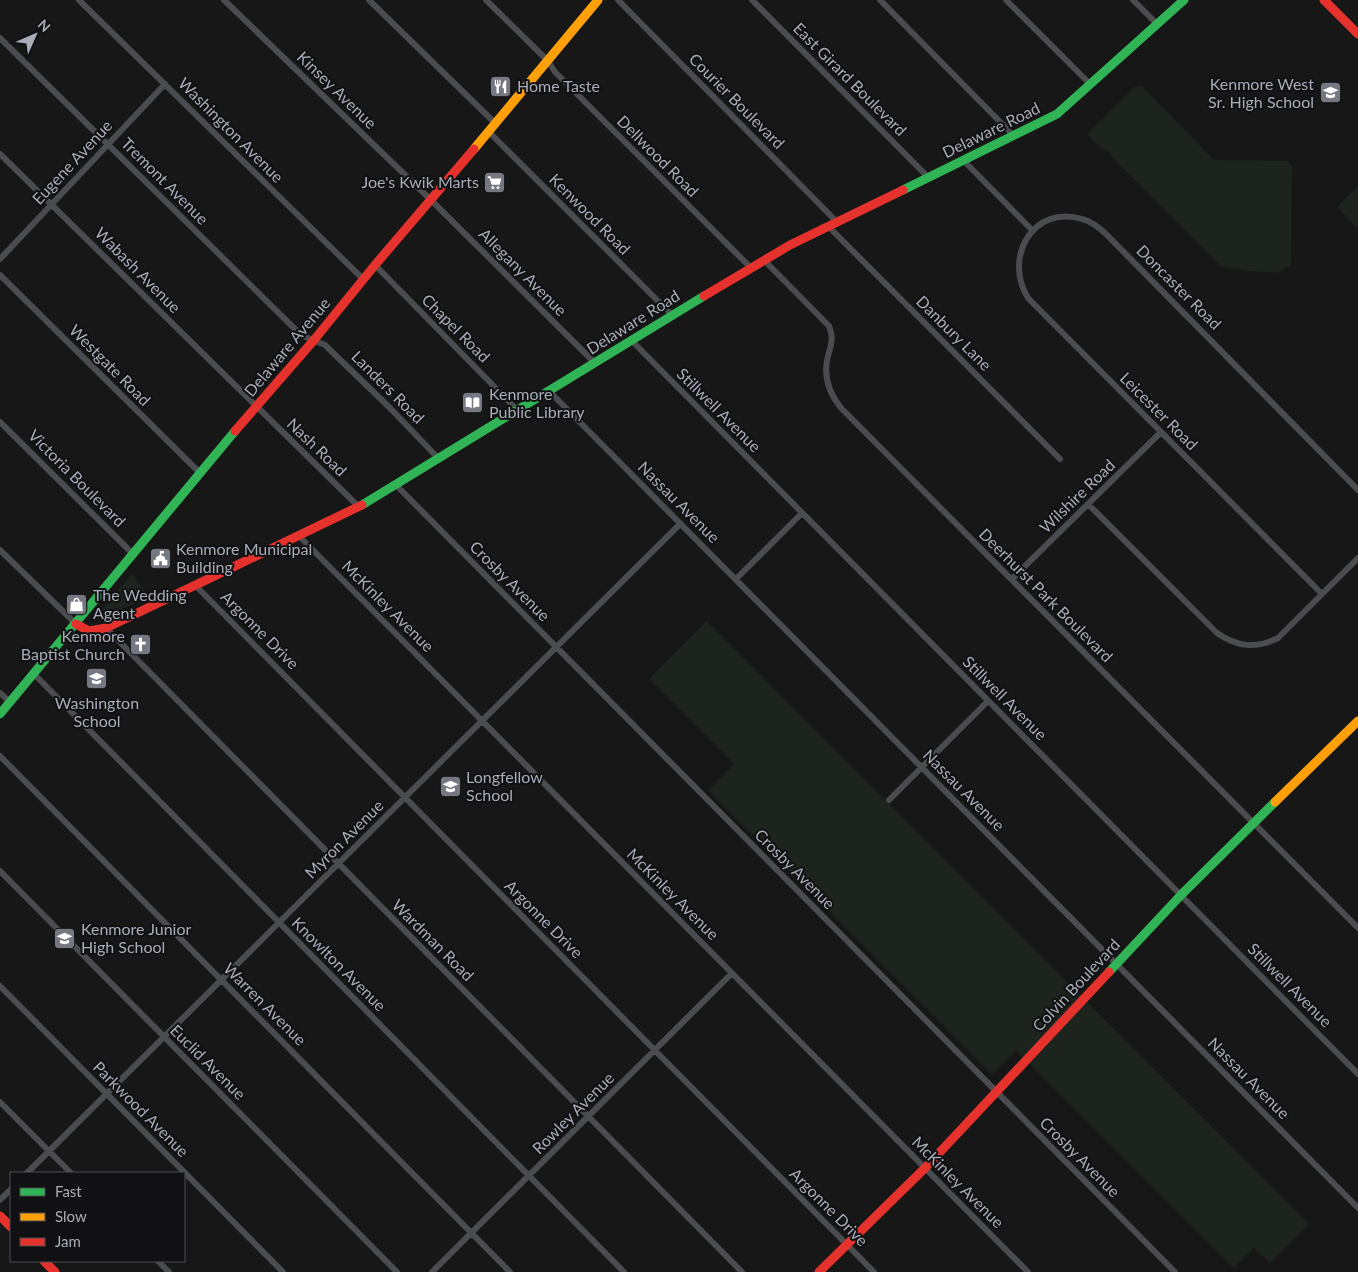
<svg xmlns="http://www.w3.org/2000/svg" width="1358" height="1272" viewBox="0 0 1358 1272" font-family="Lato,sans-serif">
  <rect width="100%" height="100%" fill="#171717"/>
  <!-- green -->
  <path fill="#1d241e" d="M1142,86L1214,160L1287,161L1292,165L1291,264L1278,273L1249,271L1220,266L1110,155L1111,153L1097,145L1087,134L1135,87Z
    M1358,186V229L1337,207Z
    M132,574L149,596L99,620L96,617Z
    M707,621L1309,1224L1270,1263L1254,1248L1234,1268L1016,1050L992,1074L708,790L734,764L649,679Z"/>
  <g fill="none" stroke-linecap="round" stroke-linejoin="round">
    <!-- street -->
    <path stroke="#4b4c50" stroke-width="6" d="M79,0L363,279
      M224,0L431,200L595,363
      M369,0L495,123
      M486,0L548,61L555,72L751,268
      M618,0L837,222
      M752,0L928,177
      M880,0L1014,136
      M1006,0L1090,84
      M1133,0L1157,24
      M0,38L301,335L325,345L390,408L439,459
      M489,132L672,315
      M0,154L359,507
      M963,160L1033,231
      M828,226L1060,459
      M0,259L165,84
      M764,260L829,326C834,338 831,345 828,356C823,375 829,393 841,408L1358,928
      M375,265L518,411
      M0,275L201,474
      M631,340L1358,1074
      M550,392L1358,1208
      M0,422L134,555
      M396,485L1175,1272
      M1088,504L1217,633C1237,647 1256,649 1278,638L1358,558
      M299,536L1028,1272
      M0,550L76,624
      M736,579L802,513
      M1012,579L1161,432
      M195,585L874,1272
      M1322,594L1028,298C1003,258 1033,204 1082,219C1091,221 1098,227 1105,233L1358,490
      M106,628L742,1272
      M34,674L624,1272
      M0,693L10,702
      M0,756L510,1272
      M889,800L988,701
      M0,871L397,1272
      M0,986L283,1272
      M0,1102L71,1173
      M27,1173L680,524
      M0,1200L11,1189
      M158,1261L169,1272
      M432,1272L732,973"/>
    <!-- fast -->
    <path stroke="#30b455" stroke-width="9" d="M903,190L1057,114L1184,0
      M362,505L704,296
      M0,714L235,431
      M1109,972L1181,895L1275,802"/>
    <!-- slow -->
    <path stroke="#ff9f0a" stroke-width="9" d="M474,149L598,0
      M1275,802L1358,721"/>
    <!-- jam -->
    <path stroke="#e5322d" stroke-width="9" d="M1324,0L1358,34
      M704,296L790,245L903,190
      M235,431L314,340L375,265L474,149
      M76,624L89,631L106,628L362,505
      M0,1216L11,1227
      M44,1261L55,1272
      M819,1272L925,1168L1109,972"/>
  </g>
  <!-- icons -->
  <defs>
    <symbol id="restaurant-square" viewBox="-11 -11 22 22"><rect x="-9" y="-9" width="18" height="18" rx="4" fill="#757880" stroke="#111113"/><path d="M-5-6h1v4h1v-4h1v4h1v-4h1v5L-1.5 .5V6h-2V.5L-5-1ZM5-6V6H3V1.5H1.5Q1.5-4 5-6Z" fill="#fff"/></symbol>
    <symbol id="school-square" viewBox="-11 -11 22 22"><rect x="-9" y="-9" width="18" height="18" rx="4" fill="#757880" stroke="#111113"/><path d="M0-5L7-2L0 1L-7-2ZM-4 1L0 2.5L4 1V4Q0 6-4 4Z" fill="#fff"/></symbol>
    <symbol id="supermarket-square" viewBox="-11 -11 22 22"><rect x="-9" y="-9" width="18" height="18" rx="4" fill="#757880" stroke="#111113"/><path d="M-6-5.5h2.5l.6 2H6L4.5 2H-2.5L-4.4-4H-6ZM-1.5 3.2a1.3 1.3 0 1 0 .1 0ZM3 3.2a1.3 1.3 0 1 0 .1 0Z" fill="#fff"/></symbol>
    <symbol id="library-square" viewBox="-11 -11 22 22"><rect x="-9" y="-9" width="18" height="18" rx="4" fill="#757880" stroke="#111113"/><path d="M-6-4Q-3-5.5-.7-3.5V5Q-3 3-6 4ZM6-4Q3-5.5 .7-3.5V5Q3 3 6 4Z" fill="#fff"/></symbol>
    <symbol id="civic-square" viewBox="-11 -11 22 22"><rect x="-9" y="-9" width="18" height="18" rx="4" fill="#757880" stroke="#111113"/><path d="M-.6-6.5H3V-4.5H.6V-3L4-1V1h2V6H-6V1h2V-1L-.6-3ZM-1.2 2.5V6h2.4V2.5Z" fill="#fff"/></symbol>
    <symbol id="shop-square" viewBox="-11 -11 22 22"><rect x="-9" y="-9" width="18" height="18" rx="4" fill="#757880" stroke="#111113"/><path d="M-5-2.5h2.3a2.7 3.5 0 0 1 5.4 0H5L5.5 6h-11ZM-1.5-2.5h3a1.5 2.3 0 0 0-3 0Z" fill="#fff"/></symbol>
    <symbol id="church-square" viewBox="-11 -11 22 22"><rect x="-9" y="-9" width="18" height="18" rx="4" fill="#757880" stroke="#111113"/><path d="M-1.2-6h2.4v3.5h3.3v2.4h-3.3V6h-2.4V-.1h-3.3v-2.4h3.3Z" fill="#fff"/></symbol>
  </defs>
  <g fill-rule="evenodd">
    <use href="#restaurant-square" x="488" y="74" width="25" height="25"/>
    <use href="#school-square" x="1318" y="80" width="25" height="25"/>
    <use href="#supermarket-square" x="482" y="170" width="25" height="25"/>
    <use href="#library-square" x="460" y="390" width="25" height="25"/>
    <use href="#civic-square" x="148" y="546" width="25" height="25"/>
    <use href="#shop-square" x="64" y="592" width="25" height="25"/>
    <use href="#church-square" x="128" y="632" width="25" height="25"/>
    <use href="#school-square" x="84" y="666" width="25" height="25"/>
    <use href="#school-square" x="438" y="774" width="25" height="25"/>
    <use href="#school-square" x="52" y="926" width="25" height="25"/>
  </g>
  <g text-anchor="middle" stroke-width="4" stroke-linejoin="round" paint-order="stroke">
    <!-- street labels -->
    <g font-size="16" fill="#a8adb8" stroke="#111113">
      <text transform="translate(850 79) rotate(45)" y="6">East Girard Boulevard</text>
      <text transform="translate(337 90) rotate(44)" y="6">Kinsey Avenue</text>
      <text transform="translate(737 101) rotate(45)" y="6">Courier Boulevard</text>
      <text transform="translate(231 130) rotate(45)" y="6">Washington Avenue</text>
      <text transform="translate(991 130) rotate(-26)" y="6">Delaware Road</text>
      <text transform="translate(658 156) rotate(45)" y="6">Dellwood Road</text>
      <text transform="translate(72 162) rotate(-47)" y="6">Eugene Avenue</text>
      <text transform="translate(165 181) rotate(45)" y="6">Tremont Avenue</text>
      <text transform="translate(590 214) rotate(45)" y="6">Kenwood Road</text>
      <text transform="translate(138 270) rotate(45)" y="6">Wabash Avenue</text>
      <text transform="translate(523 272) rotate(45)" y="6">Allegany Avenue</text>
      <text transform="translate(1179 287) rotate(45)" y="6">Doncaster Road</text>
      <text transform="translate(633 322) rotate(-32)" y="6">Delaware Road</text>
      <text transform="translate(456 328) rotate(45)" y="6">Chapel Road</text>
      <text transform="translate(954 333) rotate(45)" y="6">Danbury Lane</text>
      <text transform="translate(287 347) rotate(-50)" y="6">Delaware Avenue</text>
      <text transform="translate(110 365) rotate(45)" y="6">Westgate Road</text>
      <text transform="translate(388 387) rotate(45)" y="6">Landers Road</text>
      <text transform="translate(719 410) rotate(45)" y="6">Stillwell Avenue</text>
      <text transform="translate(1159 411) rotate(45)" y="6">Leicester Road</text>
      <text transform="translate(317 447) rotate(44)" y="6">Nash Road</text>
      <text transform="translate(77 478) rotate(45)" y="6">Victoria Boulevard</text>
      <text transform="translate(1077 496) rotate(-44)" y="6">Wilshire Road</text>
      <text transform="translate(679 502) rotate(45)" y="6">Nassau Avenue</text>
      <text transform="translate(510 581) rotate(45)" y="6">Crosby Avenue</text>
      <text transform="translate(1046 595) rotate(45)" y="6">Deerhurst Park Boulevard</text>
      <text transform="translate(388 606) rotate(45)" y="6">McKinley Avenue</text>
      <text transform="translate(260 630) rotate(45)" y="6">Argonne Drive</text>
      <text transform="translate(1005 698) rotate(45)" y="6">Stillwell Avenue</text>
      <text transform="translate(964 790) rotate(45)" y="6">Nassau Avenue</text>
      <text transform="translate(344 839) rotate(-45)" y="6">Myron Avenue</text>
      <text transform="translate(795 869) rotate(45)" y="6">Crosby Avenue</text>
      <text transform="translate(673 894) rotate(45)" y="6">McKinley Avenue</text>
      <text transform="translate(544 919) rotate(45)" y="6">Argonne Drive</text>
      <text transform="translate(433 940) rotate(45)" y="6">Wardman Road</text>
      <text transform="translate(339 964) rotate(45)" y="6">Knowlton Avenue</text>
      <text transform="translate(1076 985) rotate(-47)" y="6">Colvin Boulevard</text>
      <text transform="translate(1290 985) rotate(45)" y="6">Stillwell Avenue</text>
      <text transform="translate(265 1004) rotate(45)" y="6">Warren Avenue</text>
      <text transform="translate(208 1062) rotate(45)" y="6">Euclid Avenue</text>
      <text transform="translate(1249 1078) rotate(45)" y="6">Nassau Avenue</text>
      <text transform="translate(141 1109) rotate(45)" y="6">Parkwood Avenue</text>
      <text transform="translate(573 1113) rotate(-45)" y="6">Rowley Avenue</text>
      <text transform="translate(1080 1157) rotate(45)" y="6">Crosby Avenue</text>
      <text transform="translate(958 1182) rotate(45)" y="6">McKinley Avenue</text>
      <text transform="translate(829 1207) rotate(45)" y="6">Argonne Drive</text>
    </g>
    <!-- poi labels -->
    <g font-size="16" fill="#a8adb8" stroke="#111113" text-anchor="start">
      <text x="1314" y="90" text-anchor="end">Kenmore West<tspan x="1314" dy="18">Sr. High School</tspan></text>
      <text x="517" y="92">Home Taste</text>
      <text x="479" y="188" text-anchor="end">Joe's Kwik Marts</text>
      <text x="489" y="400">Kenmore<tspan x="489" dy="18">Public Library</tspan></text>
      <text x="176" y="555">Kenmore Municipal<tspan x="176" dy="18">Building</tspan></text>
      <text x="93" y="601">The Wedding<tspan x="93" dy="18">Agent</tspan></text>
      <text x="125" y="642" text-anchor="end">Kenmore<tspan x="125" dy="18">Baptist Church</tspan></text>
      <text x="97" y="709" text-anchor="middle">Washington<tspan x="97" dy="18">School</tspan></text>
      <text x="466" y="783">Longfellow<tspan x="466" dy="18">School</tspan></text>
      <text x="81" y="935">Kenmore Junior<tspan x="81" dy="18">High School</tspan></text>
    </g>
  </g>
  <!-- legend -->
  <rect x="10" y="1172" width="175" height="90" fill="#111113" stroke="#4d4f55"/>
  <rect x="20" y="1188" width="25" height="8" fill="#30b455" stroke="#4d4f55"/>
  <text x="55" y="1197" font-size="15" fill="#a8adb8">Fast</text>
  <rect x="20" y="1213" width="25" height="8" fill="#ff9f0a" stroke="#4d4f55"/>
  <text x="55" y="1222" font-size="15" fill="#a8adb8">Slow</text>
  <rect x="20" y="1238" width="25" height="8" fill="#e5322d" stroke="#4d4f55"/>
  <text x="55" y="1247" font-size="15" fill="#a8adb8">Jam</text>
  <!-- north arrow -->
  <g transform="translate(35 35) rotate(45)" stroke="#111113" stroke-width="4" paint-order="stroke">
  <path d="M0-4L9 19L0 12L-9 19Z" fill="#a8adb8"/>
  <text y="-8" font-size="14" font-weight="bold" text-anchor="middle" fill="#a8adb8">N</text>
  </g>
</svg>
